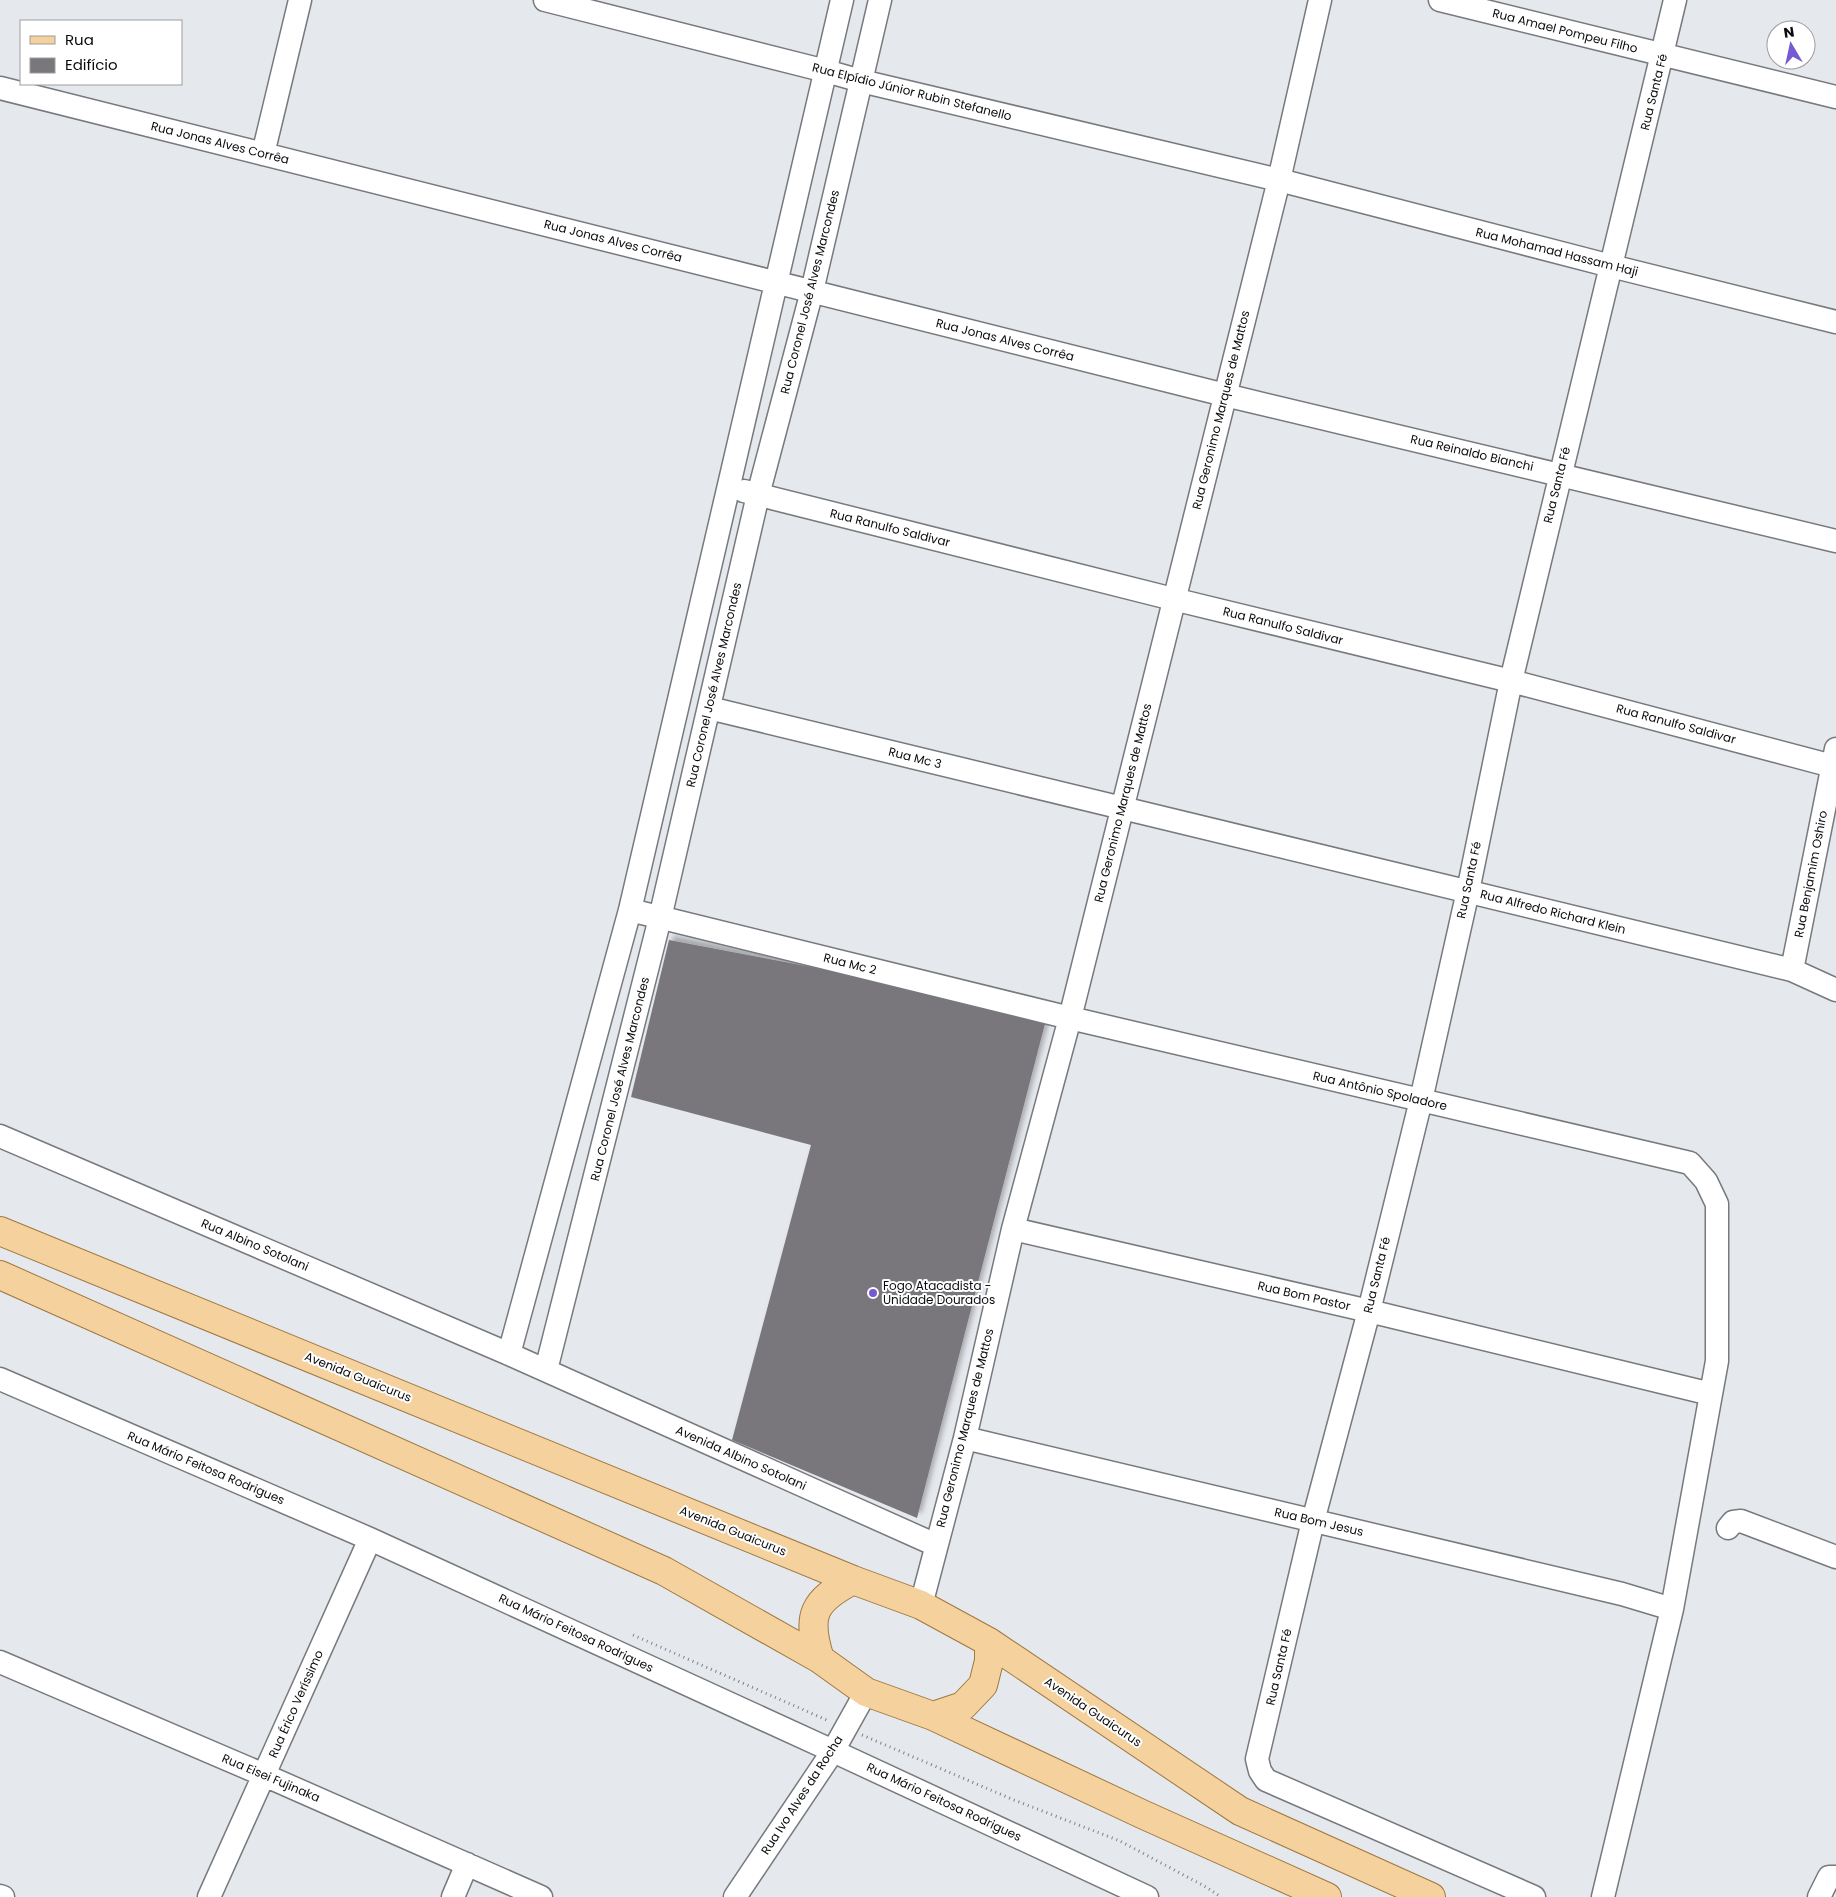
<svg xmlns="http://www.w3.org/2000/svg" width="1836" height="1897" viewBox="0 0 1836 1897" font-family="Poppins,sans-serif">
  <defs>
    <filter id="shadow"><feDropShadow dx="4.5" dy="-4.5" stdDeviation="2.5" flood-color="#0004"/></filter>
  </defs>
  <rect width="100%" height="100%" fill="#e5e8ed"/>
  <!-- building -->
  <path fill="#79777c" filter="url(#shadow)" d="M669,940L1048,1012L917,1518L732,1440L811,1145L631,1097Z"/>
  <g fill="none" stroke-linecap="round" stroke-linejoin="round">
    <defs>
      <path id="minor" d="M545,0L826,71L861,81L1279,180L1611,266L1836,322
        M1440,0L1836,97
        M0,88L1225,395L1836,541
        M263,154L300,0
        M744,491L1173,599L1511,681L1836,767
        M709,708L1792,970L1836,990
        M630,910L1070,1018L1690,1163L1706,1181L1717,1204V1361L1672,1609L1603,1897
        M1792,970L1836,749
        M0,1136L509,1354L936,1545
        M1013,1229L1369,1311L1711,1394
        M509,1354L630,910L842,0
        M546,1370L660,918L758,495L812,291L880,0
        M0,1379L370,1539L833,1751L1147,1897
        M965,1438L1622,1594L1672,1609
        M1728,1528L1733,1522L1741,1521L1836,1557
        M921,1605L965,1438L1013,1229L1070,1018L1279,180L1320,0
        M0,1662L264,1775L541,1897
        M0,1896L3,1897
        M209,1897L370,1539
        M453,1897L467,1864
        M735,1897L833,1751L866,1692
        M1534,1897L1266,1780L1260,1771L1257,1759L1313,1521L1369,1311L1421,1100L1468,891L1511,681L1675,0
        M1819,1897L1829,1877H1836"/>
      <path id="major" d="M0,1231L853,1580L921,1605L989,1642L1240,1811L1431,1897
        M0,1275L664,1571L820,1659L866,1692L933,1716L1144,1815L1327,1897
        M820,1659C806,1615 813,1601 853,1580
        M933,1716L963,1706L983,1685L989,1661V1642"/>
    </defs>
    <!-- minor casing -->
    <use href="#minor" stroke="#76797d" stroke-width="25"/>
    <!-- major casing -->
    <use href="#major" stroke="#9f7840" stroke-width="30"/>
    <!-- path -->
    <path stroke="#808286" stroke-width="3" stroke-dasharray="1 4" stroke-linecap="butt" d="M633,1635L829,1721
      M862,1735L1014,1800L1120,1841L1206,1887L1221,1897"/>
    <!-- minor -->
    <use href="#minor" stroke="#fff" stroke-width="22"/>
    <!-- major -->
    <use href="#major" stroke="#f5d19d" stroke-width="28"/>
  </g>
  <!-- markers -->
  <circle fill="#7659d3" stroke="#fff" stroke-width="2" cx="873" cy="1293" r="5"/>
  <g text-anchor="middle" stroke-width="4" stroke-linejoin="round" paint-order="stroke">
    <!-- street labels -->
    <g font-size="12" fill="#0a0b0d" stroke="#fff">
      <text transform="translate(1565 31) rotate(14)" y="4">Rua Amael Pompeu Filho</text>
      <text transform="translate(912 92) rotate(14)" y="4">Rua Elpídio Júnior Rubin Stefanello</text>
      <text transform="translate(1654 92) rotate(-76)" y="4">Rua Santa Fé</text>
      <text transform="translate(220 143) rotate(14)" y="4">Rua Jonas Alves Corrêa</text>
      <text transform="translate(613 241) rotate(14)" y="4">Rua Jonas Alves Corrêa</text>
      <text transform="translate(1557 252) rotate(14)" y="4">Rua Mohamad Hassam Haji</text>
      <text transform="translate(810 292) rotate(-76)" y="4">Rua Coronel José Alves Marcondes</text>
      <text transform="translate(1005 340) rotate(14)" y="4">Rua Jonas Alves Corrêa</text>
      <text transform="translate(1221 410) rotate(-76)" y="4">Rua Geronimo Marques de Mattos</text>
      <text transform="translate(1472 453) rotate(13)" y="4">Rua Reinaldo Bianchi</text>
      <text transform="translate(1557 485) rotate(-76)" y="4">Rua Santa Fé</text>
      <text transform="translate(890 528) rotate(14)" y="4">Rua Ranulfo Saldivar</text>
      <text transform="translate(1283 626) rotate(14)" y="4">Rua Ranulfo Saldivar</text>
      <text transform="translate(714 685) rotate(-77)" y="4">Rua Coronel José Alves Marcondes</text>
      <text transform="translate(1676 724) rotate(15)" y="4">Rua Ranulfo Saldivar</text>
      <text transform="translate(915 758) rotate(14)" y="4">Rua Mc 3</text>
      <text transform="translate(1123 803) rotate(-76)" y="4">Rua Geronimo Marques de Mattos</text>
      <text transform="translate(1811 874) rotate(-79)" y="4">Rua Benjamim Oshiro</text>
      <text transform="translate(1469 880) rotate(-78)" y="4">Rua Santa Fé</text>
      <text transform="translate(1553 912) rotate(14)" y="4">Rua Alfredo Richard Klein</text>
      <text transform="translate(850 964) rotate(14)" y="4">Rua Mc 2</text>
      <text transform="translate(620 1079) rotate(-76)" y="4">Rua Coronel José Alves Marcondes</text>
      <text transform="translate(1380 1091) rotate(13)" y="4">Rua Antônio Spoladore</text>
      <text transform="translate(255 1245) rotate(23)" y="4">Rua Albino Sotolani</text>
      <text transform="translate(1377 1275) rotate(-76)" y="4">Rua Santa Fé</text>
      <text transform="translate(1304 1296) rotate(13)" y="4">Rua Bom Pastor</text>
      <text transform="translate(358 1377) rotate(22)" y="4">Avenida Guaicurus</text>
      <text transform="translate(965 1428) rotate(-76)" y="4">Rua Geronimo Marques de Mattos</text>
      <text transform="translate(741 1458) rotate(24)" y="4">Avenida Albino Sotolani</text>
      <text transform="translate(206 1468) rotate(23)" y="4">Rua Mário Feitosa Rodrigues</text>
      <text transform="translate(1319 1522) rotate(13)" y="4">Rua Bom Jesus</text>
      <text transform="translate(733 1531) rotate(22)" y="4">Avenida Guaicurus</text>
      <text transform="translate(576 1633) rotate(25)" y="4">Rua Mário Feitosa Rodrigues</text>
      <text transform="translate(1279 1667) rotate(-77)" y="4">Rua Santa Fé</text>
      <text transform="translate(296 1704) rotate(-66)" y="4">Rua Érico Veríssimo</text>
      <text transform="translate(1093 1712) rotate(34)" y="4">Avenida Guaicurus</text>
      <text transform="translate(271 1778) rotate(23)" y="4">Rua Eisei Fujinaka</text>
      <text transform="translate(802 1795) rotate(-57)" y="4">Rua Ivo Alves da Rocha</text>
      <text transform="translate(944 1802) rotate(25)" y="4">Rua Mário Feitosa Rodrigues</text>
    </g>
    <!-- poi labels -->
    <g font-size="12" fill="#0a0b0d" stroke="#fff" text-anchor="start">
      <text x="883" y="1290">Fogo Atacadista -<tspan x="883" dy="14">Unidade Dourados</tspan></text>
    </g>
  </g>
  <!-- legend -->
  <rect x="20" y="20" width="162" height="65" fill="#ffffff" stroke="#9d9d9e"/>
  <rect x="30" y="36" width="25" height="8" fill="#f5d19d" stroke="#9d9d9e"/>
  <text x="65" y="45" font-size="15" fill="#0a0b0d">Rua</text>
  <rect x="30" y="58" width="25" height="15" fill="#79777c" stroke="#9d9d9e"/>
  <text x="65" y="70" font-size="15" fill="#0a0b0d">Edifício</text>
  <!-- north arrow -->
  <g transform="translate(1791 45) rotate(351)"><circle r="24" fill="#ffffff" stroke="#9d9d9e"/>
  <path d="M0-4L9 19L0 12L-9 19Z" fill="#7659d3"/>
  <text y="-8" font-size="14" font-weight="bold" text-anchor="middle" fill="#0a0b0d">N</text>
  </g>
</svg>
